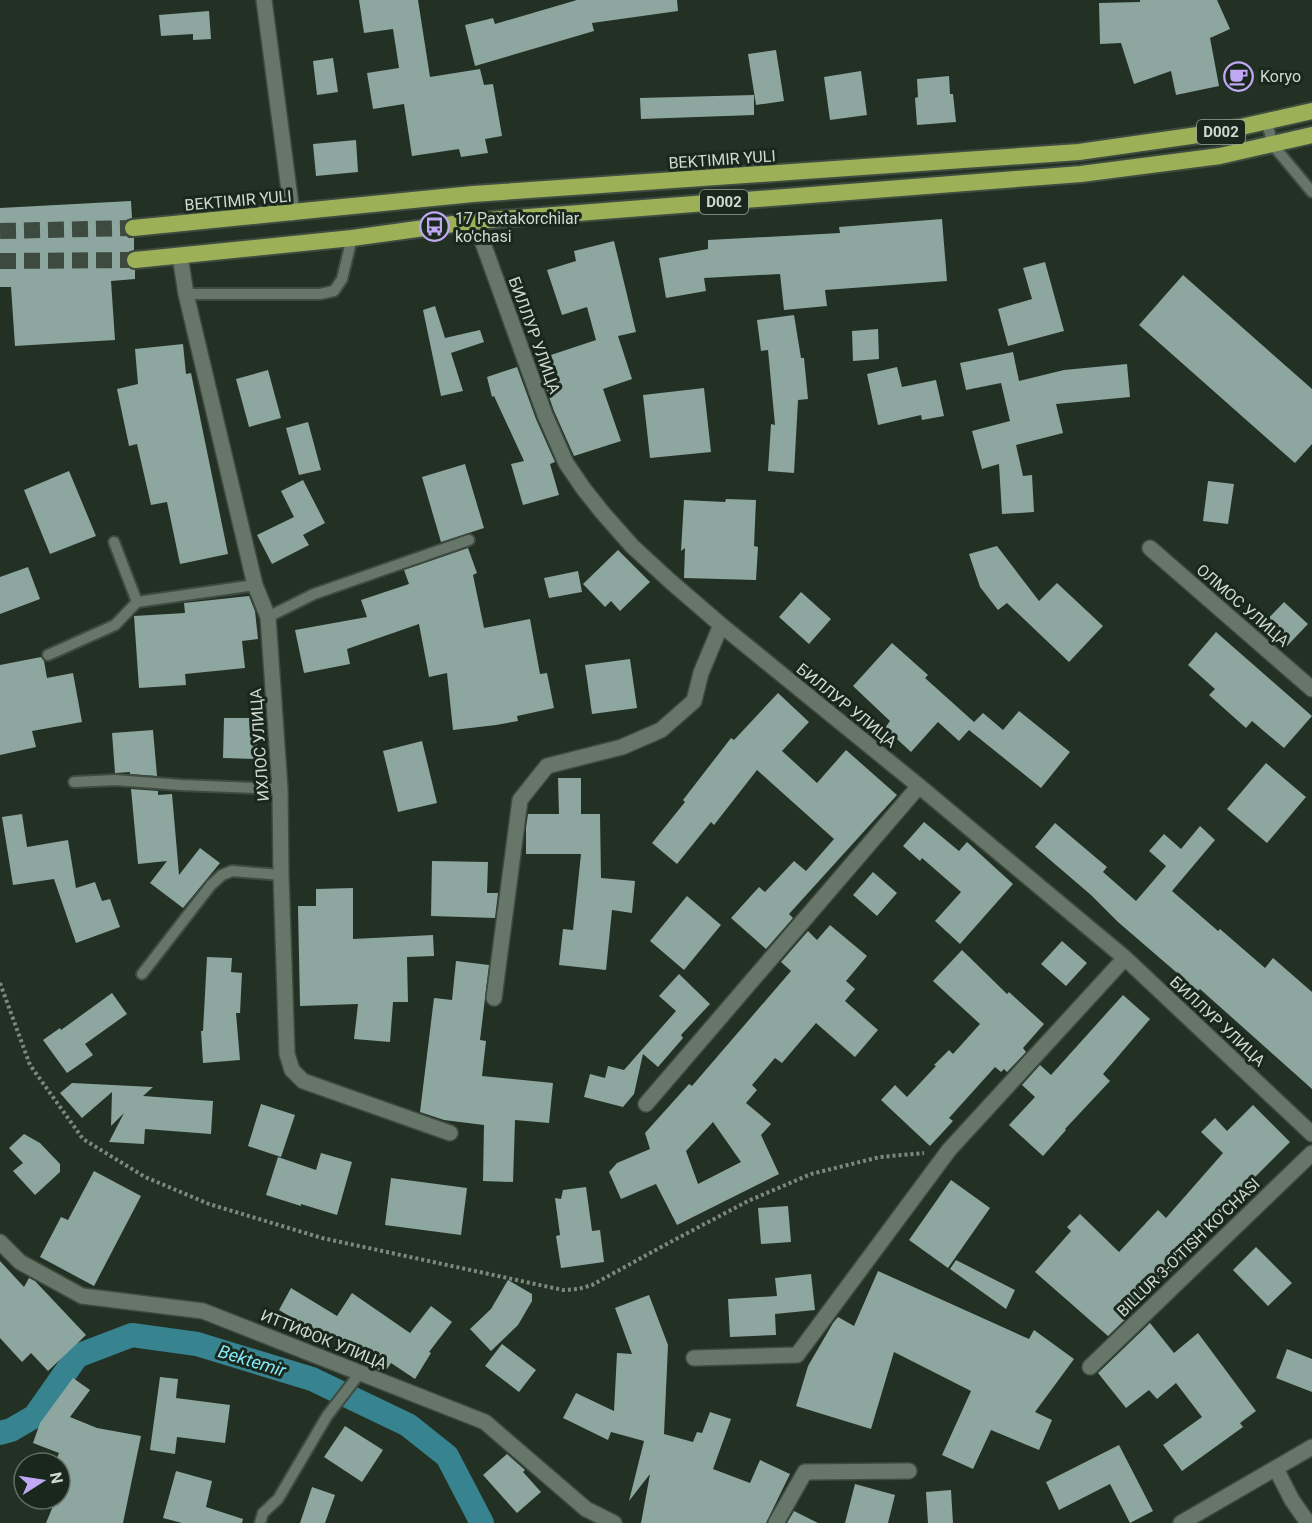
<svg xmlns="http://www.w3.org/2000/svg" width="1312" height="1523" viewBox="0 0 1312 1523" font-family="Roboto,sans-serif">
  <rect width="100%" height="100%" fill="#233125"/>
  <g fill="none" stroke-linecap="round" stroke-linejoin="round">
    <!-- canal -->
    <path stroke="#378490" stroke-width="24" d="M0,1433L11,1430L35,1416L77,1356L132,1335L197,1344L312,1379L408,1425L447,1456L482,1523"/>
  </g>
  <!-- building -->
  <path fill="#8da6a0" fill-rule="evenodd" d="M359,0H418L430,77L480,69L484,85L493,84L502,136L485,139L488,153L461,157L459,149L412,156L404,104L373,109L367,73L399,68L393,29L364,33Z
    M577,0H677L678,11L592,23L594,31L475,66L465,25L493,18L495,24Z
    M1140,0H1217L1230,29L1210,38L1219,86L1176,95L1171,71L1134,84L1121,43L1100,44L1099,3L1140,2Z
    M209,11L211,39L193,40V34L161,36L159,15Z
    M776,50L784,101L756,105L748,54Z
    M333,58L338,92L317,95L313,61Z
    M861,71L867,115L830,120L824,77Z
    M949,76L950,94H953L956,122L917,125L915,98L918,97L917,79Z
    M754,95V115L641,119L640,98Z
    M356,140L358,172L316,176L313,144Z
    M131,201L132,218L126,220L124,223L123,228L125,235L129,238H134V250L128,252L125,256V260L127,267L135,270V279L111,281L115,340L15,346L11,287H0V208Z
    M942,219L947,281L825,290L827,306L784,310L780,274L704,278L706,291L666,298L659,258L708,249V240L840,233L839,227Z
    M614,241L636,332L618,336L632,379L603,389L621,441L574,456L554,411L536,360L596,340L587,307L562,315L547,270L576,261L574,251Z
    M1045,262L1064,331L1008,346L998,309L1032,299L1023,268Z
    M1183,275L1312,389V444L1295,463L1139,325Z
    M435,306L445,338L480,330L484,342L451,353L463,391L441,396L423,310Z
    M794,315L801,358H804L808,399L798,400L794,473L768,471L771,424L775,425L768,350L761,351L757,320Z
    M878,329L879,359L853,361L852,331Z
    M183,344L186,374L191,373L228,554L180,564L167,502L151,505L137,444L129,446L117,389L138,384L135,349Z
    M1013,352L1019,381L1064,370L1127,364L1130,397L1056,404L1063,433L1016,445L1023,476L1032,475L1034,512L1002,514L999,464L982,469L972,431L1010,421L1001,383L966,390L960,363Z
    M517,367L536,419L555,462L550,464L559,495L523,505L511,464L524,461L494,396L492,397L487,377Z
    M897,367L902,387L936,380L944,416L922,420L921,415L878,425L867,374Z
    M268,370L281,418L249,427L236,379Z
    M704,388L711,452L650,458L643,395Z
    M308,422L321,470L299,475L286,428Z
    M465,464L484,528L441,542L422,477Z
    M69,471L96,536L50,554L24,490Z
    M303,480L325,523L303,535L309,545L272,564L257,535L294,517L281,491Z
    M1208,481L1234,484L1228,524L1203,521Z
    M726,499L756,500L754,546L758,547L756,580L684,578L685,548L681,551L684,500L725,502Z
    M997,546L1039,601L1057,583L1103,626L1069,662L1007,603L998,610L980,587L969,554Z
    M468,548L477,573L473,575L484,628L530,619L540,674L547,673L554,708L517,716L518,721L496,725L453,730L447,673L429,677L419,624L347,649L350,664L304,673L295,630L367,617L361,600L409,584L404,570Z
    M618,550L650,582L620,611L611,601L605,607L583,584Z
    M28,567L40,599L0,614V577Z
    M578,571L582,592L549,598L544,578Z
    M801,592L831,619L809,644L779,617Z
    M249,596L255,611L258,639L242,641L245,668L185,674L186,685L139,688L134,616L185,613L184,603Z
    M1284,602L1308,624L1287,646L1263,624Z
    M1216,632L1312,716L1284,748L1252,721L1246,728L1209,695L1215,689L1188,665Z
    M892,643L928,675L925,678L974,722L983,713L1003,730L1019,711L1070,752L1041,788L969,730L959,741L938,722L911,752L885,728L890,721L853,686Z
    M41,657L44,661L47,678L73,673L82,722L32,731L36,747L0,755V665Z
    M630,659L637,708L592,714L585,665Z
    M778,693L809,722L782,751L817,783L846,750L897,795L789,914L793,918L766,949L731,918L759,887L765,892L794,861L806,871L834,839L757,770L714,825L711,822L677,864L652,843L685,802L683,800L731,738L734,740Z
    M224,718H257V759L223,758Z
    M153,730L157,776L130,774V772L115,773L112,733Z
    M422,741L437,803L398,812L383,751Z
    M1266,763L1306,797L1267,843L1227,809Z
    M558,778H581V814H600L601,878L635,881L632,913L612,910L606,970L559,965L563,929L573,930L581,854H526V828L528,814H559Z
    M131,789L158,791V795L172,794L179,875L200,848L220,863L183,908L150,883L167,861L138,864Z
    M22,814L27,847L68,840L76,888L95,882L102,901L110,899L120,927L76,943L54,879L13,885L2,817Z
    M924,822L959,851L967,842L1013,884L960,944L935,921L961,892L922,858L920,861L903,846Z
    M1055,823L1107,867L1103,872L1136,901L1166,866L1149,851L1164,834L1181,849L1200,826L1215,840L1172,891L1218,931L1220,929L1265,968L1273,958L1312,992V1089L1200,989L1198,991L1118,922L1091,895L1035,847Z
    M432,861L488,862L487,893H498L495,918L431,916Z
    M873,872L897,893L877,916L853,895Z
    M353,888V939L433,935L434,956L407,957L408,1002H393L390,1042L354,1039L358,1004L300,1006L298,906H316V889Z
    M687,896L721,925L684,970L650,941Z
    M830,925L867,956L846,981L855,989L845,1001L878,1030L855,1057L816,1023L782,1063L775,1058L752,1085L757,1090L746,1103L771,1124L761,1135L779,1174L677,1225L656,1184L621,1199L609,1172L617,1163L650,1149L645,1133L689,1084L692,1086L791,971L781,962L808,931L817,940ZM713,1122L741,1162L698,1184L686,1151Z
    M1062,941L1087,963L1066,986L1041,964Z
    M962,950L1007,994L1009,992L1044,1024L1023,1048L1026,1052L1007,1072L1004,1069L1001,1072L995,1067L949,1118L953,1121L930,1146L881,1100L895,1085L907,1097L936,1066L934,1065L949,1050L953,1054L980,1024L933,981Z
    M207,957L232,958L231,972L242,973L240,1013H236L240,1060L203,1063L201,1031H203Z
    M456,961L489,965L480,1040L486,1041L482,1076L553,1083L549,1123L515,1120L513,1182L483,1181L484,1125L444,1120L420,1112L434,998L452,1000Z
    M679,974L710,1004L681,1035L683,1038L658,1067L643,1054L634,1094L623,1107L584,1097L590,1074L605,1078L608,1066L624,1070L676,1011L659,996Z
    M112,993L127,1014L85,1044L93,1055L67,1073L43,1040L60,1028L61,1030Z
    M1123,995L1150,1019L1103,1074L1110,1081L1065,1129L1066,1130L1043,1156L1009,1125L1035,1097L1022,1085L1040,1065L1051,1075Z
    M72,1083L153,1087L143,1096L213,1101L211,1134L145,1129L144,1144L109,1142L124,1113L111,1126L112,1092L82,1118L60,1093Z
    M261,1104L295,1115L281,1157L248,1146Z
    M1253,1105L1290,1142L1242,1190L1241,1189L1192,1242L1195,1245L1139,1306L1108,1336L1035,1272L1071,1231L1067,1227L1080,1214L1119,1252L1158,1210L1166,1218L1223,1153L1201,1132L1215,1118L1227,1131Z
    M24,1134L40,1143L60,1164V1172L35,1195L13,1171L23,1163L9,1148Z
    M321,1153L352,1162L337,1215L301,1204V1206L266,1195L278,1157L316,1170Z
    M94,1171L141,1196L94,1286L40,1257L61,1217L68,1220Z
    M391,1178L467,1188L461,1235L385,1225Z
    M951,1180L990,1208L948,1268L909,1240Z
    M586,1187L592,1231L600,1230L604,1262L561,1268L556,1236L560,1235L555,1198L561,1199L563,1190Z
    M788,1206L791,1242L761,1244L758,1208Z
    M1256,1247L1292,1283L1268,1306L1233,1270Z
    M956,1260L1015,1290L1006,1309L950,1269Z
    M0,1261L24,1287L29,1278L35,1281L86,1335L48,1371L31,1353L22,1362L0,1338Z
    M878,1271L1029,1339L1034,1330L1074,1359L1035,1412L1052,1420L1039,1450L991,1430L973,1469L942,1455L971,1391L894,1352L871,1429L796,1406L808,1366L833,1323L838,1317L854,1326Z
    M811,1274L815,1310L775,1314L776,1335L730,1337L728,1299L777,1296L775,1278Z
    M508,1280L532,1294V1301L518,1325L491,1351L470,1329L491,1309Z
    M291,1288L337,1316L352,1293L410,1333L431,1306L452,1322L429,1352L431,1353L415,1379L391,1363L385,1372L371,1367L359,1359L361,1357L330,1337L324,1348L299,1334L304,1325L279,1310Z
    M649,1295L668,1345L664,1434L693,1442L697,1432L702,1433L710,1412L731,1419L713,1469L750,1483L760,1460L790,1474L766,1523H641L650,1474L629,1501L644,1441L611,1432L608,1440L563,1418L576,1393L614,1411L617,1353L632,1354L615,1308Z
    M1150,1323L1174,1353L1198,1333L1256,1411L1240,1423L1243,1427L1182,1471L1163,1445L1202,1417L1176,1383L1157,1399L1149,1390L1126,1408L1098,1373Z
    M502,1344L536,1370L519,1392L485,1366Z
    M1287,1349L1312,1359V1392L1276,1378Z
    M160,1377L178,1379L176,1398L230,1405L225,1443L177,1437L175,1454L150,1450Z
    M73,1378L90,1390L70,1417L97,1428L141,1436L123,1523H46L56,1499H60V1463H55L59,1453L33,1443L40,1423Z
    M345,1426L383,1450L362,1482L324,1457Z
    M1119,1445L1153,1511L1130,1523L1110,1484L1059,1510L1046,1482Z
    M507,1454L525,1470L523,1472L541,1492L517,1513L483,1475Z
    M176,1471L212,1481L206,1507L243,1519L242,1523H182L163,1518Z
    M855,1484L895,1495L888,1523H845Z
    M312,1487L335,1495L325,1523H300Z
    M951,1490L953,1523H928L926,1492Z
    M794,1511L818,1523H787Z"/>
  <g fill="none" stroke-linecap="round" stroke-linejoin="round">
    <!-- trunk-tunnel -->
    <path stroke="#3d4a3f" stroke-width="16" stroke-dasharray="16 8" stroke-linecap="butt" d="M0,231L133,228
      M0,261L135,260"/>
    <defs>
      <path id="service" d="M1267,121L1272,144L1312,192
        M186,294H320L334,291L342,279L352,238
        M114,542L137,602
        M268,617L314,594L469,540
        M48,655L115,625L137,602L255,585
        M74,782L115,780L181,785L280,789
        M142,974L211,885L222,875L232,871L281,875
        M260,1523L263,1513L278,1499L327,1416L360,1373"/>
      <path id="minor" d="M264,0L292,213
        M475,221L545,415L566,463L583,488L602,512L632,546L670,581L721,625L919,786L1125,958L1312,1134
        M180,256L186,294L255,585L268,617L280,789L281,875L287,1054L292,1070L303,1081L450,1133
        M1150,548L1312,689
        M494,998L520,800L547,766L622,747L661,730L694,701L701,673L721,625
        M646,1104L919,786
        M0,1242L20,1262L82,1296L203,1311L485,1422L586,1509L614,1523
        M694,1358L797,1355L949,1150L1125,958
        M1090,1367L1312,1153
        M1276,1469L1292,1500L1308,1523
        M776,1523L805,1472L909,1471
        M1181,1523L1312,1447"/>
      <path id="trunk" d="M133,228L473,194L1079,152L1219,132L1312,111
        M135,260L352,238L475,221L1081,174L1220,156L1312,135"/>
    </defs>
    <!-- service casing -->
    <use href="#service" stroke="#3f4b41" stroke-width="14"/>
    <!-- minor casing -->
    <use href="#minor" stroke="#3f4b41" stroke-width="18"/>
    <!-- trunk casing -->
    <use href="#trunk" stroke="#3f4b41" stroke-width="20"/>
    <!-- path -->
    <path stroke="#7d897f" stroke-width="4" stroke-dasharray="3 3" stroke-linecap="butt" d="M0,983L30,1065L83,1139L145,1177L209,1204L322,1238L563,1290L578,1289L592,1285L663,1246L748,1201L811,1174L880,1157L924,1153"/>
    <!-- service -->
    <use href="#service" stroke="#667668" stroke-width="10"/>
    <!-- minor -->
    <use href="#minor" stroke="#667668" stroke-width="15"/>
    <!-- trunk -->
    <use href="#trunk" stroke="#9cb058" stroke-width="16"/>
  </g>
  <!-- icons -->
  <defs>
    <symbol id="cafe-ring" viewBox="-11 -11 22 22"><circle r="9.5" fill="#19271c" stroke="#c1a8f3" stroke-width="1.5"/><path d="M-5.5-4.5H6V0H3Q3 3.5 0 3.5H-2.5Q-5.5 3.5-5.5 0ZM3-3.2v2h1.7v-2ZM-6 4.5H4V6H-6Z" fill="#c1a8f3"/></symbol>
    <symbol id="bus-ring" viewBox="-11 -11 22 22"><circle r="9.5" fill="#19271c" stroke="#c1a8f3" stroke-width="1.5"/><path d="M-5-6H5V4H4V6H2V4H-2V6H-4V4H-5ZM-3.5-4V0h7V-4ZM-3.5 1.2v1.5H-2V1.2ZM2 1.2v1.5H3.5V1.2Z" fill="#c1a8f3"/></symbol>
  </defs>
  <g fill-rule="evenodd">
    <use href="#cafe-ring" x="1222" y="60" width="33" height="33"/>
    <use href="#bus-ring" x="418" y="210" width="33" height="33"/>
  </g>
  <g text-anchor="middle" stroke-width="6" stroke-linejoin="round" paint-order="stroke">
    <!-- shield labels -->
    <g fill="#19271c" stroke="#99a49b" stroke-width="1.5">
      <rect x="1197" y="120" width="48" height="24" rx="4.5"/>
      <rect x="700" y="190" width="48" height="24" rx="4.5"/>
    </g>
    <g font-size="15" font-weight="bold" fill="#d0d9d1">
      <text x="1221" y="137">D002</text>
      <text x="724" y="207">D002</text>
    </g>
    <!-- poi labels -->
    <g font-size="16" fill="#d0d9d1" stroke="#19271c" text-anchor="start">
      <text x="1260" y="82">Koryo</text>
      <text x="455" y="224">17 Paxtakorchilar<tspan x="455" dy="18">ko'chasi</tspan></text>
    </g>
    <!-- street labels -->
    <g font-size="16" fill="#d0d9d1" stroke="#19271c">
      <text transform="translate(722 159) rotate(-4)" y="6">BEKTIMIR YULI</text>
      <text transform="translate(238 200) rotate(-5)" y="6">BEKTIMIR YULI</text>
      <text transform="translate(535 335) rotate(70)" y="6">БИЛЛУР УЛИЦА</text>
      <text transform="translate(1243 605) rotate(41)" y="6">ОЛМОС УЛИЦА</text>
      <text transform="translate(847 705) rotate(39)" y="6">БИЛЛУР УЛИЦА</text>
      <text transform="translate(259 745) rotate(-94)" y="6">ИХЛОС УЛИЦА</text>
      <text transform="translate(1218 1021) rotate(43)" y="6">БИЛЛУР УЛИЦА</text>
      <text transform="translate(1188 1247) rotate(-44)" y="6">BILLUR 3-O'TISH KO'CHASI</text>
      <text transform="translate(324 1339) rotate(22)" y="6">ИТТИФОК УЛИЦА</text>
    </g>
    <!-- water labels -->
    <g font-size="18" font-style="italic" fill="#86e8f8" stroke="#19271c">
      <text transform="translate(252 1361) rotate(17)" y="6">Bektemir</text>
    </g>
  </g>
  <!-- north arrow -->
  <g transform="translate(42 1481) rotate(78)"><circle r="28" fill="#19271c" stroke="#626e64" stroke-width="1.5"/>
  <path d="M0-4.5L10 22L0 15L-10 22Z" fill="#c1a8f3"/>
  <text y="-9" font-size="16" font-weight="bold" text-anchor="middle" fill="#d0d9d1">N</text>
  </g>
</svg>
